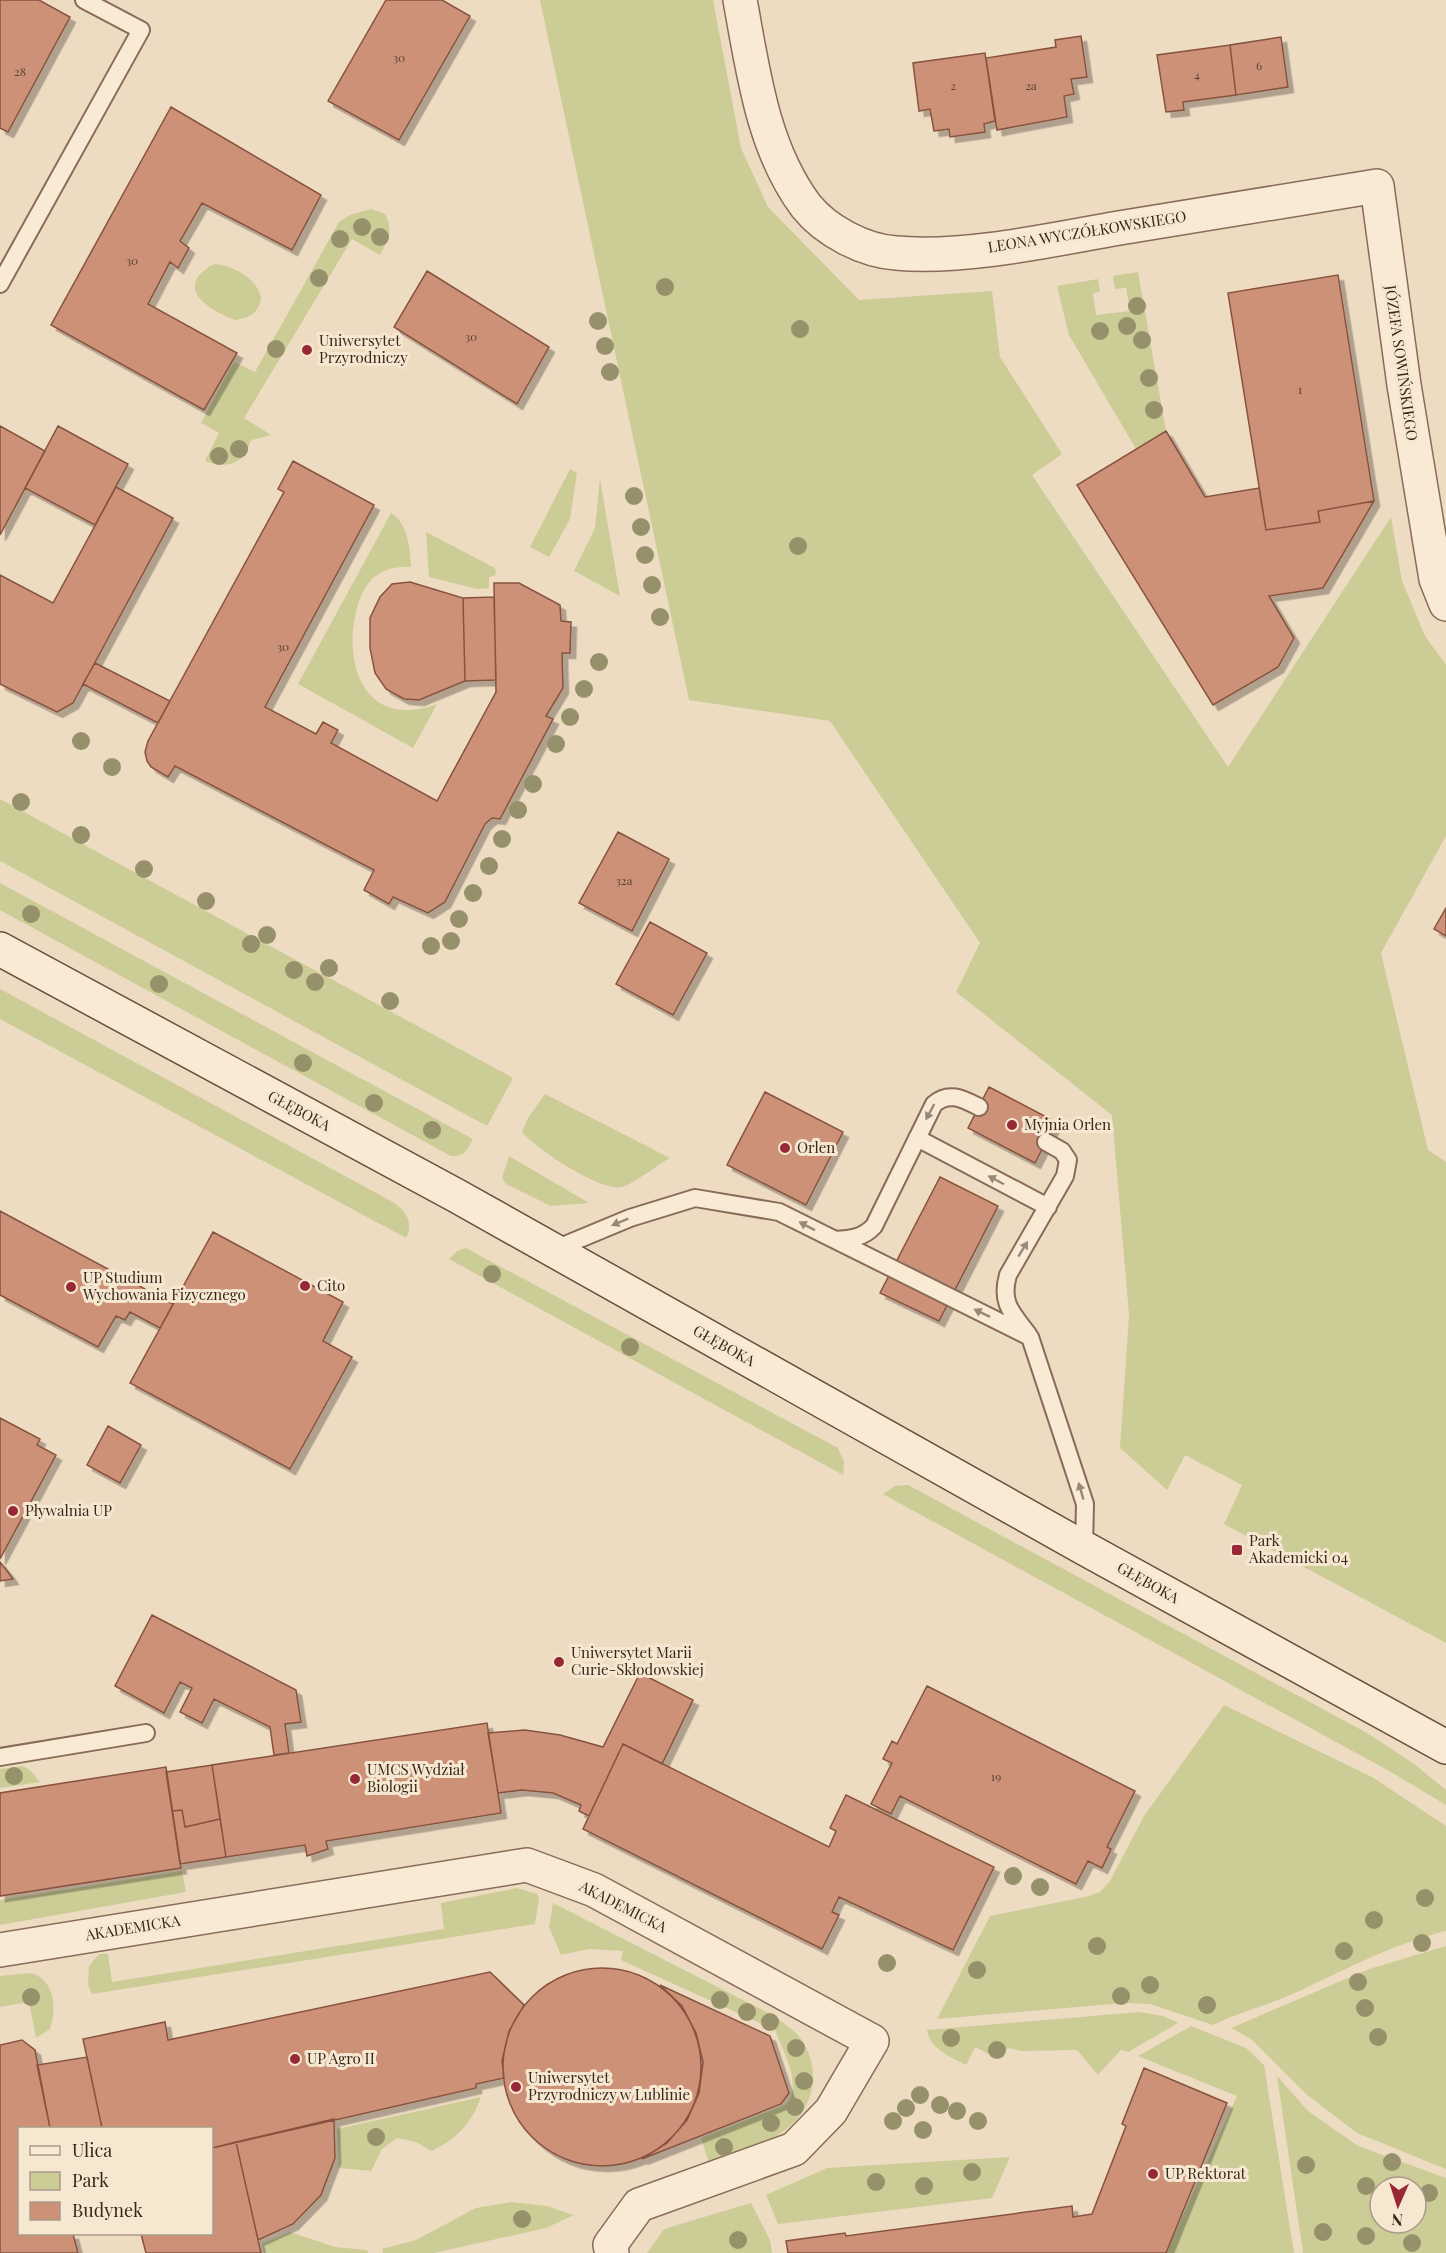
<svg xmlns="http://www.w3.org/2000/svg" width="1446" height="2253" viewBox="0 0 1446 2253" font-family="'Playfair Display',serif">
  <defs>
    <filter id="shadow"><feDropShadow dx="5.5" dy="5.5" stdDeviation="0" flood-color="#0004"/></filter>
  </defs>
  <rect width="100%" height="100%" fill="#eedcc2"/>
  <!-- green -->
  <path fill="#cccc96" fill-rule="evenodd" d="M540,0H713L741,148L768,207L859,300L992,291L1000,357L1062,454L1032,475L1228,767L1391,517L1402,581L1425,636L1446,665V836L1381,953L1428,1150L1446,1162V1643L1224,1524L1242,1485L1185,1455L1167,1490L1120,1448L1129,1315L1112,1115L956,992L980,943L830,721L689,700Z
    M371,209L385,214C394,230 388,240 380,255L352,239L244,418L271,435L252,440C248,444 249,448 246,453C236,468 219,466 205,461L219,433L201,423L234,362L255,372L339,222L350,215Z
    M214,264C232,265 259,279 261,299C258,314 249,318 235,320C208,310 172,287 214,264Z
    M1138,272L1166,431L1136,449L1069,335L1057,286L1098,279L1100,292L1093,293L1096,315L1130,311L1126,288L1115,289L1113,276Z
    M570,469L577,473L570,519L549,557L530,547Z
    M600,479L620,596L574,571L595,528Z
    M391,513C407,521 411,551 411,567C397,566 383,569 372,579C360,591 355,612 353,630C349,686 378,726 437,704L413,748L298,684Z
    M426,532L495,568L496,575L489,577V588L477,589L429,577Z
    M0,799L513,1078L487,1126L0,861Z
    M0,883L473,1139C467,1150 464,1157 451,1156L0,910Z
    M0,989L393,1202C406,1211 414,1223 406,1238L0,1019Z
    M545,1094L670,1158C657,1165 635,1183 622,1187C601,1192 536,1149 522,1132L528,1118Z
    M509,1156L589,1203L551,1206L506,1184L502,1178Z
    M466,1248L838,1448L844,1462L843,1475L449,1259L457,1251Z
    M908,1485L1367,1733L1413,1763L1446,1790V1805L1391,1772L883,1494L895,1486Z
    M1224,1705L1372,1777L1446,1826V1931C1392,1944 1345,1970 1295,1993C1268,2005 1239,2012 1213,2025L1150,2004L1124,2003L937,2019L990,1916L1085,1897L1100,1892L1110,1881L1144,1816Z
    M23,1766L30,1770L40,1782L0,1788V1769Z
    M182,1871L186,1892L0,1925V1900Z
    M517,1888L537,1894L539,1899L535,1924L92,1994L88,1985L89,1966L99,1954H108L112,1982L444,1929L441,1903Z
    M553,1903L776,2017C784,2024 795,2030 801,2039C823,2070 814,2111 782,2132C761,2147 733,2153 709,2163L701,2138L785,2105C804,2086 783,2052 775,2030L621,1960L623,1951L589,1949L561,1955L549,1927Z
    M1446,1946V2169L1357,2133L1306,2094L1251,2039L1231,2028L1369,1969Z
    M31,1973C55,1980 57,2008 50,2029L36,2038L29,2002L0,2007V1976Z
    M1139,2012L1163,2016L1178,2023L1128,2052L1121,2050L1098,2075L1077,2050L1022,2051L1008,2048L994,2057L975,2047L966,2065C951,2057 930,2049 927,2030Z
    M1191,2026L1246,2048L1264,2065L1294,2253H1166L1237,2096L1138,2056Z
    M1277,2076L1308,2111L1358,2146L1446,2178V2253H1303ZM1380,2187H1416V2223H1380Z
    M481,2097C472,2123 456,2140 431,2151L416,2142L397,2138L382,2149L371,2171L339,2168L337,2129Z
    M1010,2157L992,2198L778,2224L766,2195L827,2168Z
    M511,2202L547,2206L574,2215L546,2228L434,2253H383L382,2249L416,2240L476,2208Z
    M751,2203L770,2240L772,2253H647L664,2229Z
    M290,2232L335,2247L367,2250L368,2253H264L262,2244Z"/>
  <!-- building -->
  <path fill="#cd9177" stroke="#87533f" stroke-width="1.5" filter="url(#shadow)" d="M0,0H39L70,17L8,132L0,128Z
    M386,0H442L470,16L399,140L328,101Z
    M1081,36L1087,77L1071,79L1074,94L1064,96L1067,117L997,130L986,58L1056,47L1055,40Z
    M1281,37L1288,87L1236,95L1230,45Z
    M1230,45L1236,95L1183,102L1184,110L1166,112L1157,55Z
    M985,53L995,121L984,124L985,132L950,137L949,129L934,131L930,109L919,111L913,63Z
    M171,107L321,195L292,250L202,203L180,241L189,248L178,268L170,262L148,304L237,353L204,410L51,325Z
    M427,271L549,347L517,404L394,327Z
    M1338,275L1374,501L1318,511L1320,522L1266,530L1228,293Z
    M0,426L45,451L0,535Z
    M58,426L128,464L95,525L25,488Z
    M1166,431L1205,497L1259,488L1266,530L1320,522L1318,511L1374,501L1323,588L1269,596L1294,638L1278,667L1213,705L1077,485Z
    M293,461L374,505L265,707L316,734L323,722L338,730L331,743L437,801L496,692L494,583H519L560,605L561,621L571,622L570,653H562L563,688L546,716L553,719L500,819L492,818L485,824L445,902L428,913L393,897L389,904L364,890L374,870L175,766L168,777L151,767L147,761L145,752L148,741L284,492L278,489Z
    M116,487L173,518L73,703L57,712L0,684V575L53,603Z
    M410,582L463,598L465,681L419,700L404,699L386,689L375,673L370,648V618L380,597L392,584Z
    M494,597L496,680L465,681L463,598Z
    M95,663L170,701L158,723L83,684Z
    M618,832L669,859L632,931L579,903Z
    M1446,908V936L1434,929Z
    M650,922L707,953L673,1015L616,984Z
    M989,1087L1056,1122L1035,1163L968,1128Z
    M765,1092L843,1132L806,1205L727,1165Z
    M940,1177L998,1206L939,1321L880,1293Z
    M0,1211L173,1304L160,1328L130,1312L125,1320L116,1316L98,1347L0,1295Z
    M213,1232L343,1302L323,1341L352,1357L290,1469L130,1383Z
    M0,1418L40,1439L37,1445L56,1455L0,1559Z
    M108,1426L141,1445L120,1483L87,1465Z
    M0,1562L8,1572L13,1579L0,1581Z
    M152,1615L296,1690L301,1722L285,1724L289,1753L274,1755L270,1727L214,1699L202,1723L180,1712L192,1688L180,1682L164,1713L115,1686Z
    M640,1673L693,1700L662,1764L623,1744L589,1816L579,1811L581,1805L553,1793L522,1790L498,1793L488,1733L525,1730L560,1735L603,1747Z
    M927,1686L1135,1791L1107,1847L1111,1849L1102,1868L1088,1861L1076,1884L900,1796L891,1814L871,1804L892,1763L883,1759L892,1741L897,1744Z
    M487,1723L501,1813L326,1841L328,1849L307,1856L305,1845L226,1857L212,1765Z
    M623,1744L829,1847L836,1831L830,1828L846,1795L994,1867L953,1950L839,1897L832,1912L839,1915L822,1949L583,1829Z
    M212,1765L220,1819L185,1827L182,1810L172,1811L166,1772Z
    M166,1767L181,1868L0,1896V1793Z
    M182,1810L185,1827L220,1819L226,1857L180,1864L172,1811Z
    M503 2067a99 99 0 1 1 198 0a99 99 0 1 1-198 0Z
    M490,1972L524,2005L509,2031L502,2061L504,2078L476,2084V2088L212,2148V2128H102L83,2039L165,2022L168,2040Z
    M660,1985L770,2036L789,2093L781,2104L642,2159L667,2143L687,2120L699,2093L703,2062L696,2033L682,2006Z
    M22,2040L35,2050L50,2128H20V2234H73L78,2253H0V2045Z
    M87,2057L102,2128H50L37,2065Z
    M1144,2068L1227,2103L1166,2253H788L786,2241L845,2233L846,2236L1072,2206L1073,2217L1092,2214L1126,2126L1122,2124Z
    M334,2119L335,2158L321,2195L293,2224L258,2240L236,2142Z
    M236,2142L261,2253H146L141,2234H212V2148Z"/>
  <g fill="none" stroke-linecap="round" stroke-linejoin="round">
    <defs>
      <path id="lane" d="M0,284L141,30L84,0
        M917,1138L1048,1207
        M835,1240C851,1239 863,1238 874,1226L934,1104C949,1091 963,1099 979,1107
        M553,1250L630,1218L695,1198L779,1212L1030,1337L1085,1504L1084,1548
        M1028,1334C1012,1313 1000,1303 1008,1275L1065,1176L1068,1160L1062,1151L1046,1142
        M0,1757L146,1733"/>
      <path id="street" d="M740,0C753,70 762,147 806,206C826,231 864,251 896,253C962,259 1047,241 1113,229C1201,214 1289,200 1377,186L1404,385L1436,579L1446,604
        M0,1950L527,1865L594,1890L872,2041L831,2111L794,2149L639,2205L610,2245L612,2253"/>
      <path id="secondary" d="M0,949L457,1196L1084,1548L1446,1747"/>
    </defs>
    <!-- lane casing -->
    <use href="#lane" stroke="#886c59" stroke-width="20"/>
    <!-- street casing -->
    <use href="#street" stroke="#886c59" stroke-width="36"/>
    <!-- secondary casing -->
    <use href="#secondary" stroke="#6a4e3c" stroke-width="36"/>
    <!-- lane -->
    <use href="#lane" stroke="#f9ead5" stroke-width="16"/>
    <!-- street -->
    <use href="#street" stroke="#f9ead5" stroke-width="33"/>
    <!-- secondary -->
    <use href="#secondary" stroke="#f9ead5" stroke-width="33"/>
  </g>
  <!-- trees -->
  <g fill="#96916b">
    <circle cx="362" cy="227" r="9"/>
    <circle cx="380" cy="237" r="9"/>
    <circle cx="340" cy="239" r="9"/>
    <circle cx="319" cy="278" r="9"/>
    <circle cx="665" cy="287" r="9"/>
    <circle cx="1137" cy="306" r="9"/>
    <circle cx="598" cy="321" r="9"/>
    <circle cx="1127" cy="326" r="9"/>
    <circle cx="800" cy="329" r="9"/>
    <circle cx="1100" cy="331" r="9"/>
    <circle cx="1142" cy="340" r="9"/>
    <circle cx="605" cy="346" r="9"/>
    <circle cx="276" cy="349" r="9"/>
    <circle cx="610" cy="372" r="9"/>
    <circle cx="1149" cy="378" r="9"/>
    <circle cx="1154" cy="410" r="9"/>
    <circle cx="239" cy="449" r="9"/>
    <circle cx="219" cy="456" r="9"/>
    <circle cx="634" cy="496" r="9"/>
    <circle cx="641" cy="527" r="9"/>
    <circle cx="798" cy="546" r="9"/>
    <circle cx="645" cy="555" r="9"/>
    <circle cx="652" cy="585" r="9"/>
    <circle cx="660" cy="617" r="9"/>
    <circle cx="599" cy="662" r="9"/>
    <circle cx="584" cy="689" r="9"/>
    <circle cx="570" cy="717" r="9"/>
    <circle cx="81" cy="741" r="9"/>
    <circle cx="556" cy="744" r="9"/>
    <circle cx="112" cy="767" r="9"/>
    <circle cx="533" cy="784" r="9"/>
    <circle cx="21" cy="802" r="9"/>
    <circle cx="518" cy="810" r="9"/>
    <circle cx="81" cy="835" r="9"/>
    <circle cx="502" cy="839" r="9"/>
    <circle cx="489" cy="866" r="9"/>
    <circle cx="144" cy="869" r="9"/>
    <circle cx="473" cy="893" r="9"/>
    <circle cx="206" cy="901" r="9"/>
    <circle cx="31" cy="914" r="9"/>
    <circle cx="459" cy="919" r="9"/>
    <circle cx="267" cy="935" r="9"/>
    <circle cx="451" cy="941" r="9"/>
    <circle cx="251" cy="944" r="9"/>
    <circle cx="431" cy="946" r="9"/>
    <circle cx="329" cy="968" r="9"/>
    <circle cx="294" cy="970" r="9"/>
    <circle cx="315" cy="982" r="9"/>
    <circle cx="159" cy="984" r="9"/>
    <circle cx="390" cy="1001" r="9"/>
    <circle cx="303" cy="1063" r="9"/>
    <circle cx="374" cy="1103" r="9"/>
    <circle cx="432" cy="1130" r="9"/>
    <circle cx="492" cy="1274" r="9"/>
    <circle cx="630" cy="1347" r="9"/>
    <circle cx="14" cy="1776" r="9"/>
    <circle cx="1013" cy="1876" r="9"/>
    <circle cx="1040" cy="1887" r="9"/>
    <circle cx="1425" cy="1898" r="9"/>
    <circle cx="1374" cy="1920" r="9"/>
    <circle cx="1422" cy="1943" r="9"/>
    <circle cx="1097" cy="1946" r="9"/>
    <circle cx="1344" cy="1951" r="9"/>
    <circle cx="887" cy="1963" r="9"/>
    <circle cx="977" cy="1970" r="9"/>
    <circle cx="1358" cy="1982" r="9"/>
    <circle cx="1150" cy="1985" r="9"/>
    <circle cx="1121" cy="1996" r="9"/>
    <circle cx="31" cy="1997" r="9"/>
    <circle cx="720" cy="2000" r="9"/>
    <circle cx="1207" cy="2005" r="9"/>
    <circle cx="1365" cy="2008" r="9"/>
    <circle cx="747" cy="2012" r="9"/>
    <circle cx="770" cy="2022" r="9"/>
    <circle cx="1378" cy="2037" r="9"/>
    <circle cx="951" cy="2038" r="9"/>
    <circle cx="796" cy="2048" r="9"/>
    <circle cx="997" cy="2050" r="9"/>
    <circle cx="804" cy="2081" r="9"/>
    <circle cx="920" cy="2095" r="9"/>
    <circle cx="940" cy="2105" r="9"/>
    <circle cx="795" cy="2107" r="9"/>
    <circle cx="906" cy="2108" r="9"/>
    <circle cx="957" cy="2111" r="9"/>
    <circle cx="893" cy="2121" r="9"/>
    <circle cx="978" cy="2121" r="9"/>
    <circle cx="771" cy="2123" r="9"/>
    <circle cx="923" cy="2130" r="9"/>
    <circle cx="376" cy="2137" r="9"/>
    <circle cx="724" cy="2147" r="9"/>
    <circle cx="1392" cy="2162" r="9"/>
    <circle cx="1306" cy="2165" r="9"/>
    <circle cx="972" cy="2172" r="9"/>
    <circle cx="876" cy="2182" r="9"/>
    <circle cx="924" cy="2186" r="9"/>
    <circle cx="1366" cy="2186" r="9"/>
    <circle cx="1429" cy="2193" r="9"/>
    <circle cx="522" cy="2219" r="9"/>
    <circle cx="1323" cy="2232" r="9"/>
    <circle cx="1366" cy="2236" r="9"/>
    <circle cx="738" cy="2240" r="9"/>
    <circle cx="1412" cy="2243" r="9"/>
  </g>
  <!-- one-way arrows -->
  <defs><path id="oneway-solid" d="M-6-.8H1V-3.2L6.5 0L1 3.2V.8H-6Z" transform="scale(1.5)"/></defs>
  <g fill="#988879">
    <use href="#oneway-solid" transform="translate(930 1112) rotate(118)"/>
    <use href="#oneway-solid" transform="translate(996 1180) rotate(-152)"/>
    <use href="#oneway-solid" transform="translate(620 1222) rotate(158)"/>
    <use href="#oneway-solid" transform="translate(807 1226) rotate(-153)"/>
    <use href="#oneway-solid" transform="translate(1023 1249) rotate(-59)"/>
    <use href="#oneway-solid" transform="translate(982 1313) rotate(-154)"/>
    <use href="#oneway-solid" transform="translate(1081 1491) rotate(-106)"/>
  </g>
  <!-- markers -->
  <g fill="#972936" stroke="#f6e7d1" stroke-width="2">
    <circle cx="307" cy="350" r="6"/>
    <circle cx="1012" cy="1125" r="6"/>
    <circle cx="785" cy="1148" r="6"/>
    <circle cx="305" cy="1286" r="6"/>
    <circle cx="71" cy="1287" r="6"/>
    <circle cx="13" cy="1511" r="6"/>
    <rect x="1231" y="1544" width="12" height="12" rx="3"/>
    <circle cx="559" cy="1662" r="6"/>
    <circle cx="355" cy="1779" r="6"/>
    <circle cx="295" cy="2059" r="6"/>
    <circle cx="516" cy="2087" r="6"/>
    <circle cx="1153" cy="2174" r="6"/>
  </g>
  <g text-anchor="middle" stroke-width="6" stroke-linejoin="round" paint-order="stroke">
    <!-- number labels -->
    <g font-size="12" fill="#5c4234">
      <text x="399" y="62">30</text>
      <text x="1259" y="70">6</text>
      <text x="20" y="76">28</text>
      <text x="1197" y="79">4</text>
      <text x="953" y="90">2</text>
      <text x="1031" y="90">2a</text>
      <text x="132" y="265">30</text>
      <text x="471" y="341">30</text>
      <text x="1300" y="394">1</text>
      <text x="283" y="651">30</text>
      <text x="624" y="885">32a</text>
      <text x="996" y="1781">19</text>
    </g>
    <!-- street labels -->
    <g font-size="15" fill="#37271d" stroke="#f6e7d1">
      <text transform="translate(1087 232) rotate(-9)" y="5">LEONA WYCZÓŁKOWSKIEGO</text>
      <text transform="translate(1401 363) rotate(82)" y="5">JÓZEFA SOWIŃSKIEGO</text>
      <text transform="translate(299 1111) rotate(28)" y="5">GŁĘBOKA</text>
      <text transform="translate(724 1346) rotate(29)" y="5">GŁĘBOKA</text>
      <text transform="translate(1148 1583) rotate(29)" y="5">GŁĘBOKA</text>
      <text transform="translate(623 1907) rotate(27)" y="5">AKADEMICKA</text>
      <text transform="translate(133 1928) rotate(-9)" y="5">AKADEMICKA</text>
    </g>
    <!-- poi labels -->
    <g font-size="15" fill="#37271d" stroke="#f6e7d1" text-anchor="start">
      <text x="319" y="346">Uniwersytet<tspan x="319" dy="17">Przyrodniczy</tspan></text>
      <text x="1024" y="1130">Myjnia Orlen</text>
      <text x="797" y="1153">Orlen</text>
      <text x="83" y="1283">UP Studium<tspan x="83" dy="17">Wychowania Fizycznego</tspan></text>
      <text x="317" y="1291">Cito</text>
      <text x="25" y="1516">Pływalnia UP</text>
      <text x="1249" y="1546">Park<tspan x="1249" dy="17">Akademicki 04</tspan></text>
      <text x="571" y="1658">Uniwersytet Marii<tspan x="571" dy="17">Curie-Skłodowskiej</tspan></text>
      <text x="367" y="1775">UMCS Wydział<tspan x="367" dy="17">Biologii</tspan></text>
      <text x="307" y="2064">UP Agro II</text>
      <text x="528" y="2083">Uniwersytet<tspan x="528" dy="17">Przyrodniczy w Lublinie</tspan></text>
      <text x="1165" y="2179">UP Rektorat</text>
    </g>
  </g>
  <!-- legend -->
  <rect x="18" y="2127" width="195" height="108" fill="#f6e7d1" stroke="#aa9a89" stroke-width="1.5"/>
  <rect x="30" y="2146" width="30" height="9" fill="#f9ead5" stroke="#aa9a89" stroke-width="1.5"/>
  <text x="72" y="2157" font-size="18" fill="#37271d">Ulica</text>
  <rect x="30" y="2172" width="30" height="18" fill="#cccc96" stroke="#aa9a89" stroke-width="1.5"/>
  <text x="72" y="2187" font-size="18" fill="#37271d">Park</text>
  <rect x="30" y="2202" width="30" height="18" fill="#cd9177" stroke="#aa9a89" stroke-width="1.5"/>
  <text x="72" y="2217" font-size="18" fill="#37271d">Budynek</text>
  <!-- north arrow -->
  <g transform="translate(1398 2205) rotate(183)"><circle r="28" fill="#f6e7d1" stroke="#aa9a89" stroke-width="1.5"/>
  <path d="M0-4.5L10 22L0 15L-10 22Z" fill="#972936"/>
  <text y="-9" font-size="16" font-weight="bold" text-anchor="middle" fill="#37271d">N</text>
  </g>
</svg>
